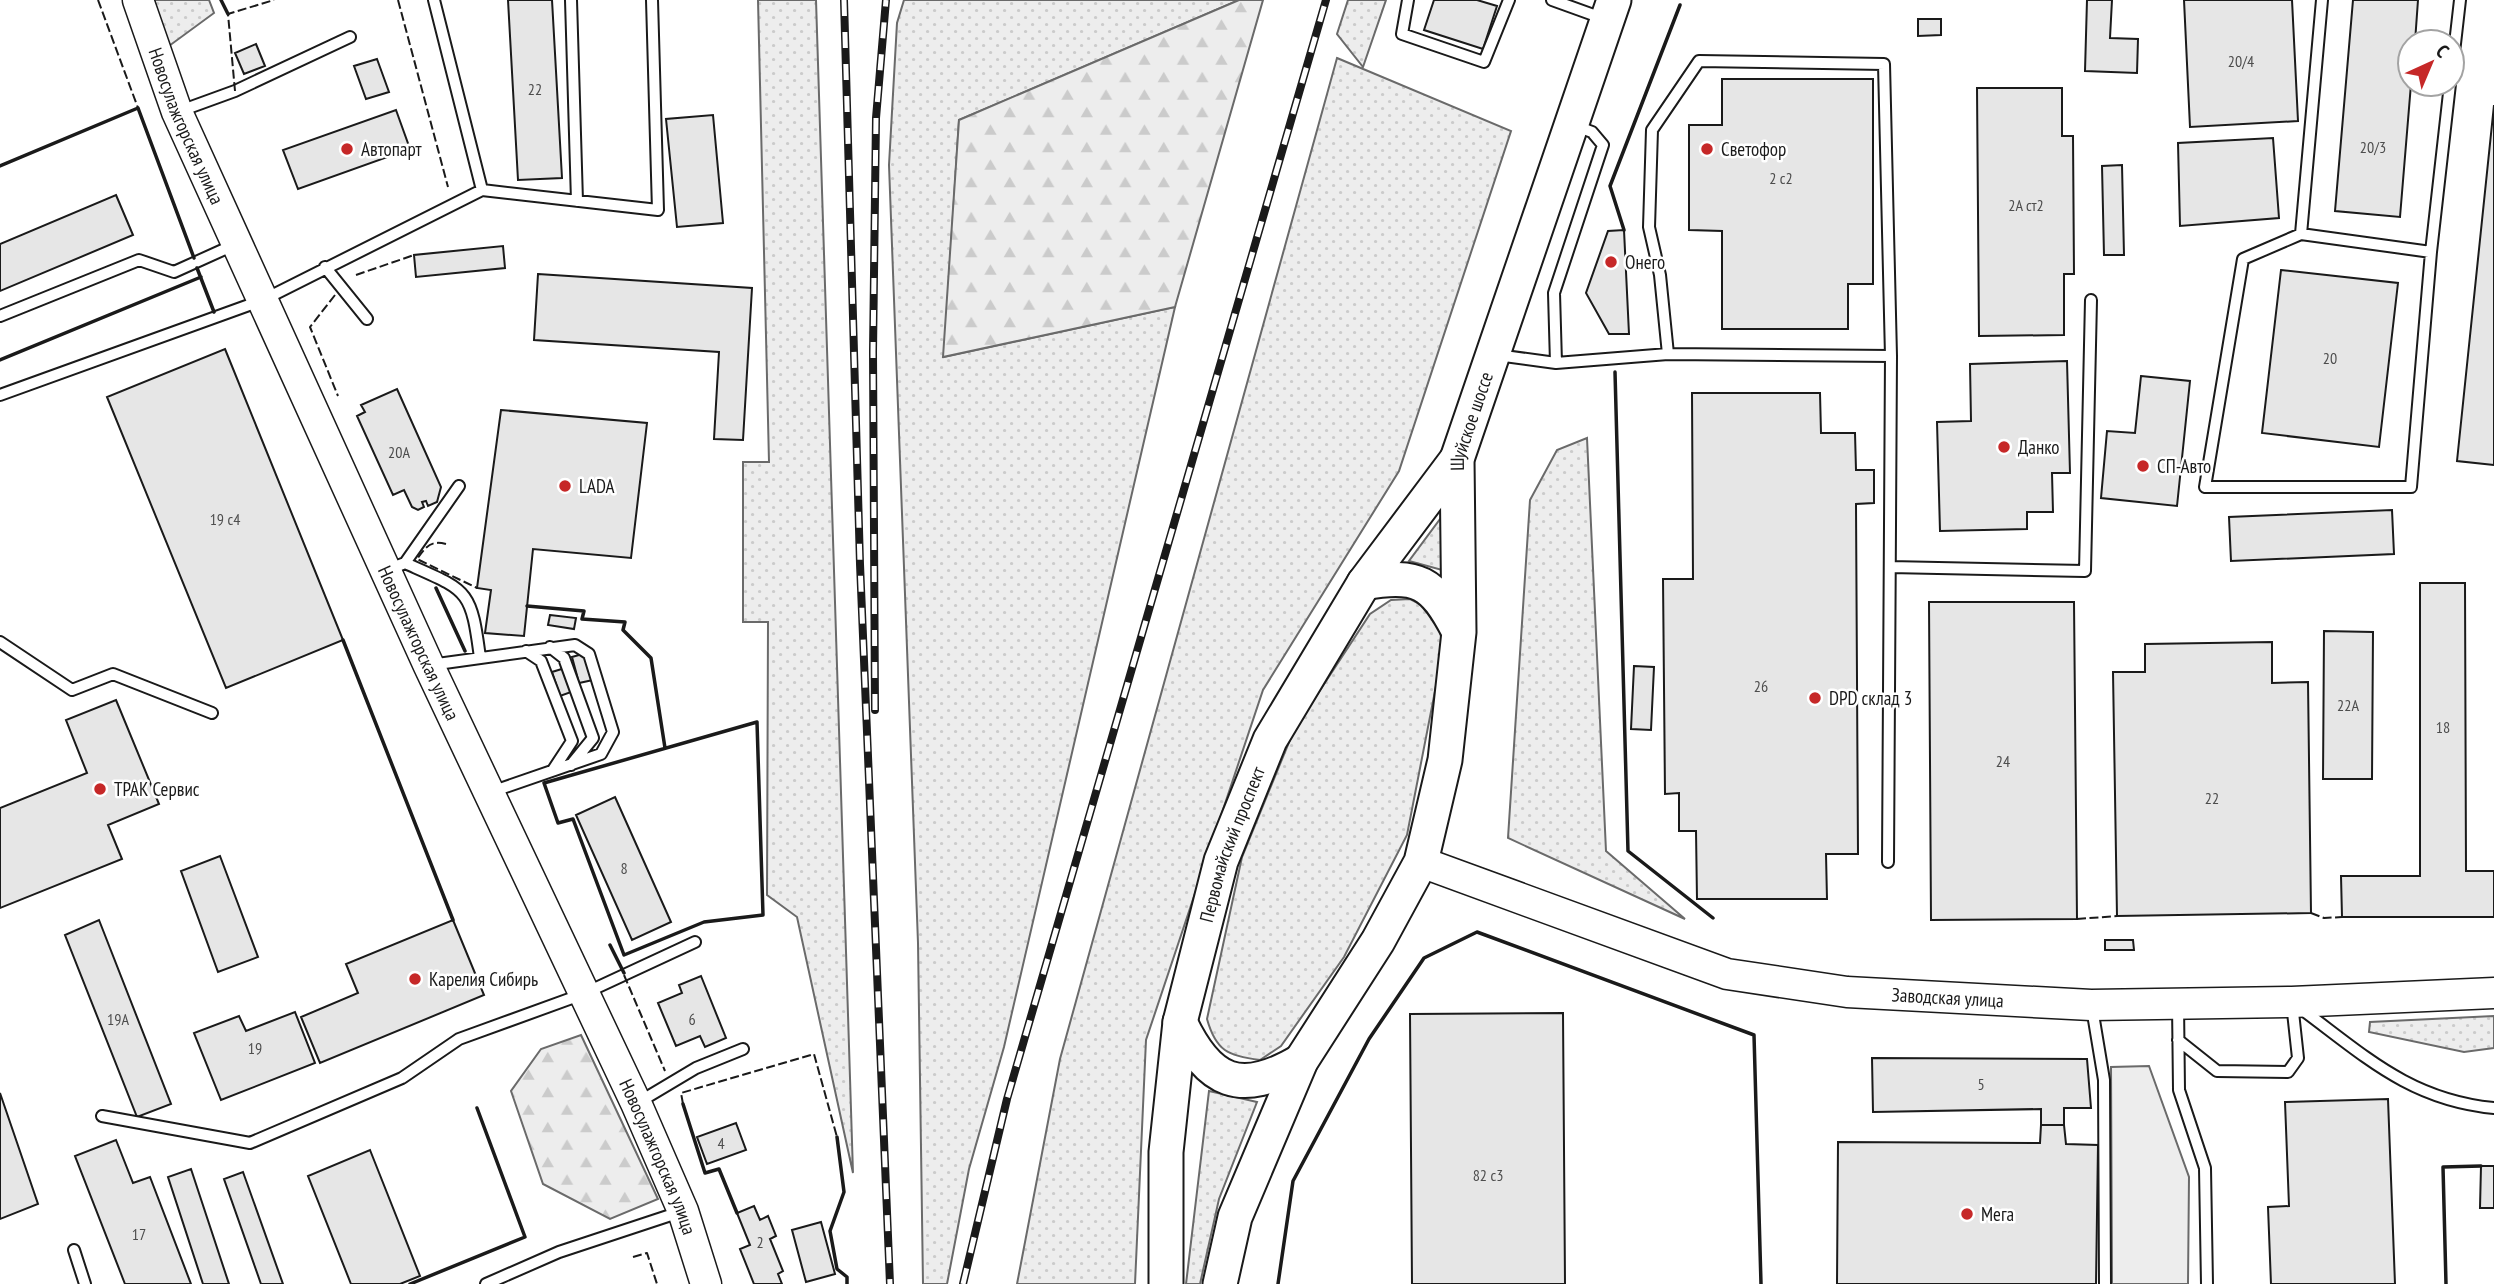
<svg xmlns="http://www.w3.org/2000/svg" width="2494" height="1284" viewBox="0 0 2494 1284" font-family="'PT Sans Narrow',sans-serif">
  <defs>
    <pattern id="grass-dots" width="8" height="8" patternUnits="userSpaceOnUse" patternTransform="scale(1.75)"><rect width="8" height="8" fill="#ededed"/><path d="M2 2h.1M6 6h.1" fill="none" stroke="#cbcbcb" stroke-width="1.8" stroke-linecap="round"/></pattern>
    <pattern id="forest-firs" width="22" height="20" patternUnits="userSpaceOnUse" patternTransform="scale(1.75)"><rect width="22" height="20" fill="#ededed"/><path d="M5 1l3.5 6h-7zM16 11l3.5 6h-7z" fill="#cbcbcb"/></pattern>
  </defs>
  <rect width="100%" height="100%" fill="#fff"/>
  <!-- grass -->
  <path fill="url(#grass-dots)" stroke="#6a6a6a" stroke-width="2" d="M154,0H209L214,13L169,46Z
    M758,0H816L853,1173L797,917L767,895L768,622H743V462H769Z
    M904,0H1239L959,120L944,357L1175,307L1004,1047L969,1169L947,1284H923L918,943L889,165L897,23Z
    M1348,0H1386L1363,67L1337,34Z
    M1337,58L1511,131L1399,471L1263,690L1146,1040L1135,1284H1017L1060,1059Z
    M1587,438L1606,851L1685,919L1508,838L1530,500L1557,450Z
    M1446,511L1442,570L1409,561Z
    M1410,599C1438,612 1439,621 1443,650L1407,835L1344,957L1281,1046L1260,1060C1228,1056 1216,1051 1207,1019L1242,857L1294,730L1370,614L1391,600Z
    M2494,1016V1048L2464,1052L2369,1032L2370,1022Z
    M1209,1091L1257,1102L1219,1199L1200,1284H1186Z"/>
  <!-- forest -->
  <path fill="url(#forest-firs)" stroke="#6a6a6a" stroke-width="2" d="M1239,0H1263L1175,307L943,357L959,120Z
    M581,1035L658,1199L610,1219L543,1184L511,1091L541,1049Z"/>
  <!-- pitch -->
  <path fill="#ededed" stroke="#6a6a6a" stroke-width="2" d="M2149,1066L2189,1177L2188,1284H2112L2111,1067Z"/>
  <!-- building -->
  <path fill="#e6e6e6" stroke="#1a1a1a" stroke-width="2" d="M508,0H552L562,178L518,180Z
    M1434,0H1477L1497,6L1483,49L1424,30Z
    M2087,0H2112L2110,38L2138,39L2137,73L2085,71Z
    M2184,0H2292L2298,121L2190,127Z
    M2353,0H2418L2415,42H2410L2411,84L2400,217L2335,211Z
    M1918,19H1941V35L1918,36Z
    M256,44L265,66L244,74L235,53Z
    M377,59L389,92L366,99L354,66Z
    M1722,79H1873V284H1848V329H1722V231L1689,230V125H1722Z
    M1977,88H2062V136H2073L2074,274H2064V335L1979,336Z
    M2494,105V465L2457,461Z
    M396,110L410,149L298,189L283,150Z
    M713,115L723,223L677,227L666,119Z
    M2273,138L2279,218L2180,226L2178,143Z
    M2122,165L2124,255H2104L2102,166Z
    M116,195L133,235L0,291V244Z
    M1624,230L1629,334H1609L1586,293L1608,231Z
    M503,246L505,268L416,277L414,255Z
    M2281,270L2398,283L2379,447L2262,433Z
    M538,274L752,288L743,440L714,439L719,352L534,340Z
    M225,349L343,640L226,688L107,397Z
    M2067,361L2070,473H2052L2053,512H2027V529L1940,531L1937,422L1971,421L1970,364Z
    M2141,376L2190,381L2177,506L2101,498L2107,431L2135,433Z
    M397,389L441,487L437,502L428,506L426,501L422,502L424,507L418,510L412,507L404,490L393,495L357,416L365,412L361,405Z
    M1692,393H1820L1821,433H1855L1856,470H1874V503L1856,504L1858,854H1826L1827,899H1697L1696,831H1679V793L1665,794L1663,579H1693Z
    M501,410L647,423L631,558L533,549L524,636L485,633L491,590L477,588Z
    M2392,510L2394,554L2231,561L2229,517Z
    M2420,583H2465L2466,871H2494V917H2342L2341,876H2420Z
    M1929,602H2074L2077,919L1931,920Z
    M550,615L576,618L574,629L548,625Z
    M2324,631L2373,632L2372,779H2323Z
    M2272,642V683L2308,682L2311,913L2117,916L2113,672H2145V644Z
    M586,653L593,680L579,683L572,657Z
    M1634,666L1654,667L1651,730L1631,729Z
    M565,668L574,691L560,696L552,672Z
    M116,700L159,804L108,825L122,859L0,908V808L87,773L66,720Z
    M615,797L671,922L632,940L576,815Z
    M220,856L258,957L218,972L181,871Z
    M99,920L171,1104L137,1117L65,935Z
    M453,920L484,995L320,1063L301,1017L358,993L346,964Z
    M2105,940H2133L2134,950H2105Z
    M701,976L726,1038L705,1047L700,1036L676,1046L658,1003L682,993L679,985Z
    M295,1012L315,1063L221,1100L194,1033L239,1016L246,1031Z
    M1563,1013L1565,1284H1412L1410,1014Z
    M1872,1058L2087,1059L2091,1108H2064V1125H2041V1109L1873,1112Z
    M0,1093L38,1204L0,1219Z
    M2388,1099L2395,1284H2271L2268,1207L2289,1206L2285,1102Z
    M736,1123L746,1150L707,1164L697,1137Z
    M2041,1125H2064L2066,1144L2098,1145L2096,1284H1837L1838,1142L2040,1143Z
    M116,1140L133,1183L150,1177L191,1284H125L75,1156Z
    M370,1150L420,1276L400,1284H351L308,1176Z
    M2481,1166H2494V1208H2480Z
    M191,1169L229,1284H203L168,1177Z
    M243,1172L283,1284H261L224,1179Z
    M754,1206L760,1220L768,1216L776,1236L770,1239L783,1271L778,1274L782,1284H754L740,1249L750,1245L737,1213Z
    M821,1222L835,1274L806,1282L792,1230Z"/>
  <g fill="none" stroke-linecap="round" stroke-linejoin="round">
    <defs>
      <path id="service" d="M434,0L482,190
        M571,0L577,201
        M1408,0L1402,34L1484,62L1509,0
        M1552,0L1602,18
        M2322,0L2301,234L2431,252
        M2452,70L2460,0
        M180,111L235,91L350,37
        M2301,234L2243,259L2205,487H2411L2431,252L2450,84
        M325,267L367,319
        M0,316L139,260L174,272L236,244
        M1668,354L1660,275L1649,227L1652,130L1699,61L1884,64L1891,356
        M1497,355L1556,363L1668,354L1891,356L1888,862
        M1556,363L1554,293L1603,145L1592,132L1576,126
        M0,395L263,300L482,190L658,210L652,0
        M405,563L459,486
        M1890,567L2085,571L2091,300
        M387,570L405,563C468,591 471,588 480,658
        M0,642L72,690L113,674L212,713
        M550,647L564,658L593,738L571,765
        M526,651L541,661L572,741L553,770
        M430,665L575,645L589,654L613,732L601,754L491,792
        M2178,1004L2179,1090L2205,1168L2207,1284
        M2092,1008L2104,1080L2105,1284
        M2300,1008C2365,1056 2410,1100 2494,1108
        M2178,1040L2217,1071L2288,1072L2298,1058L2292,1003
        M639,1102L696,1068L743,1049
        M102,1116L250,1143L402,1078L459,1039L583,994L695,942
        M74,1250L85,1284
        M486,1284L559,1252L680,1212"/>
      <g id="secondary">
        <path id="s1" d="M138,0L177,112L429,666L636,1103L683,1211L706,1284"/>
        <path id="s2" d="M1421,862L1727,974L1847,992L2091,1005L2292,1002L2494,993"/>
      </g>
      <g id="primary">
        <path d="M1364,583C1418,573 1433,582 1458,630"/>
        <path d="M1180,1022C1209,1083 1240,1097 1301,1061"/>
        <path id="s3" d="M1166,1284V1152L1180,1022L1221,861L1270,740L1364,583L1457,459"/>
        <path id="s4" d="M1220,1284L1235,1217L1301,1061L1378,941L1421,862L1445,760L1459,632L1457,459L1614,0"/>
      </g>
    </defs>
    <!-- service casing -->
    <use href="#service" stroke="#1a1a1a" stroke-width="14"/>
    <!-- secondary casing -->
    <use href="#secondary" stroke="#1a1a1a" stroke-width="33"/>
    <!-- primary casing -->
    <use href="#primary" stroke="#1a1a1a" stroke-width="37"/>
    <!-- service -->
    <use href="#service" stroke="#fff" stroke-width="10"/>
    <!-- secondary -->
    <use href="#secondary" stroke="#fff" stroke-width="30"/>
    <!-- primary -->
    <use href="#primary" stroke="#fff" stroke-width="33"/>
    <defs>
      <path id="rail" d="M844,0L860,564L890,1284
        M875,710L873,352L876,118L886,0
        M963,1284L1007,1099L1326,0"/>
    </defs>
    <!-- rail casing -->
    <use href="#rail" stroke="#1a1a1a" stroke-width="8"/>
    <!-- rail -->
    <use href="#rail" stroke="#fff" stroke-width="5" stroke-dasharray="16" stroke-linecap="butt"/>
    <!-- fence -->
    <path stroke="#1a1a1a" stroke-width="2" stroke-dasharray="9 3.5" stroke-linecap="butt" d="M98,0L138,108
      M398,0L448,187
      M235,91L228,14L274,0
      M356,275L414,255
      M335,295L310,327L338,396
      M446,544C430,540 426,547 417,559L477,588
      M2311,913L2324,918L2342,917
      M2077,919L2117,916
      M624,975L665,1071
      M683,1104L681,1093L814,1054L837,1137
      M633,1257L647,1253L657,1284"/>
    <!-- wall -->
    <path stroke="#1a1a1a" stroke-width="3.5" d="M221,0L228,14
      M0,166L138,108L194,258
      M1624,230L1610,186L1680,5
      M197,268L214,312
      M0,360L201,277
      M1615,372L1628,851L1713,918
      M436,588L465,651
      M527,606L584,611L582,619L625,622L623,630L651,658L665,748
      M343,640L453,920
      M757,722L763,915L704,922L624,955L573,819L558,823L544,783Z
      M610,945L624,973
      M683,1104L705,1173L719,1169L737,1213
      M837,1137L844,1192L830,1231L837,1269L847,1277V1284
      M410,1284L525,1237L477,1108
      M1278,1284L1293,1181L1369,1039L1424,958L1477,932L1754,1035L1761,1284
      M2446,1284L2443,1167L2481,1166"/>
  </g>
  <!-- markers -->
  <g fill="#c62828" stroke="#fff" stroke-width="2.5">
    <circle cx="347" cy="149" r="7"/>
    <circle cx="1707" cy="149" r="7"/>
    <circle cx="1611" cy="262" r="7"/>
    <circle cx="2004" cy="447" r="7"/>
    <circle cx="2143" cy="466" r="7"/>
    <circle cx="565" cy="486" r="7"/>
    <circle cx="1815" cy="698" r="7"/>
    <circle cx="100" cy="789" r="7"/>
    <circle cx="415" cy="979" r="7"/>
    <circle cx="1967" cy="1214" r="7"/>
  </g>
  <g text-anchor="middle" stroke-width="5" stroke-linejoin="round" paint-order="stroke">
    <!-- number labels -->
    <g font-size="16" fill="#4d4d4d">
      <text x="2241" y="67">20/4</text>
      <text x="535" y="95">22</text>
      <text x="2373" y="153">20/3</text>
      <text x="1781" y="184">2 с2</text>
      <text x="2026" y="211">2А ст2</text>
      <text x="2330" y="364">20</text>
      <text x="399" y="458">20А</text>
      <text x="225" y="525">19 с4</text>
      <text x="1761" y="692">26</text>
      <text x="2348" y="711">22А</text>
      <text x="2443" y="733">18</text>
      <text x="2003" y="767">24</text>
      <text x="2212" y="804">22</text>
      <text x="624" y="874">8</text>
      <text x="118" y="1025">19А</text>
      <text x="692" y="1025">6</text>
      <text x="255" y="1054">19</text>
      <text x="1981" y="1090">5</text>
      <text x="721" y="1149">4</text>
      <text x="1488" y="1181">82 с3</text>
      <text x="139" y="1240">17</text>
      <text x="760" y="1248">2</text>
    </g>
    <!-- street labels -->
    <g font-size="19" fill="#1a1a1a" stroke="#fff">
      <text dy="7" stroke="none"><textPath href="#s1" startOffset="135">Новосулажгорская улица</textPath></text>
      <text dy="7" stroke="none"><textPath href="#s4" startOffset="917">Шуйское шоссе</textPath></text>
      <text dy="7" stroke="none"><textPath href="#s1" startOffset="702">Новосулажгорская улица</textPath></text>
      <text dy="7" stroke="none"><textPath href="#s3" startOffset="448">Первомайский проспект</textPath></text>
      <text dy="7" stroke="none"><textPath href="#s2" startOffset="548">Заводская улица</textPath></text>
      <text dy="7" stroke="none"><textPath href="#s1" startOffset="1269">Новосулажгорская улица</textPath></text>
    </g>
    <!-- poi labels -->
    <g font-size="19" fill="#1a1a1a" stroke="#fff" text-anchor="start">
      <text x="361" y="156">Автопарт</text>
      <text x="1721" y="156">Светофор</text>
      <text x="1625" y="269">Онего</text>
      <text x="2018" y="454">Данко</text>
      <text x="2157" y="473">СП-Авто</text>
      <text x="579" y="493">LADA</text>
      <text x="1829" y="705">DPD склад 3</text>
      <text x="114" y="796">ТРАК Сервис</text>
      <text x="429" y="986">Карелия Сибирь</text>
      <text x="1981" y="1221">Мега</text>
    </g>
  </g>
  <!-- north arrow -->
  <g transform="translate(2431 63) rotate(44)"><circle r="33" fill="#ffffff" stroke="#a3a3a3" stroke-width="2"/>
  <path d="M0-5L12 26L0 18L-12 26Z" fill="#c62828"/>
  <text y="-10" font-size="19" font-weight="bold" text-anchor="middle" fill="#1a1a1a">С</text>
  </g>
</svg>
